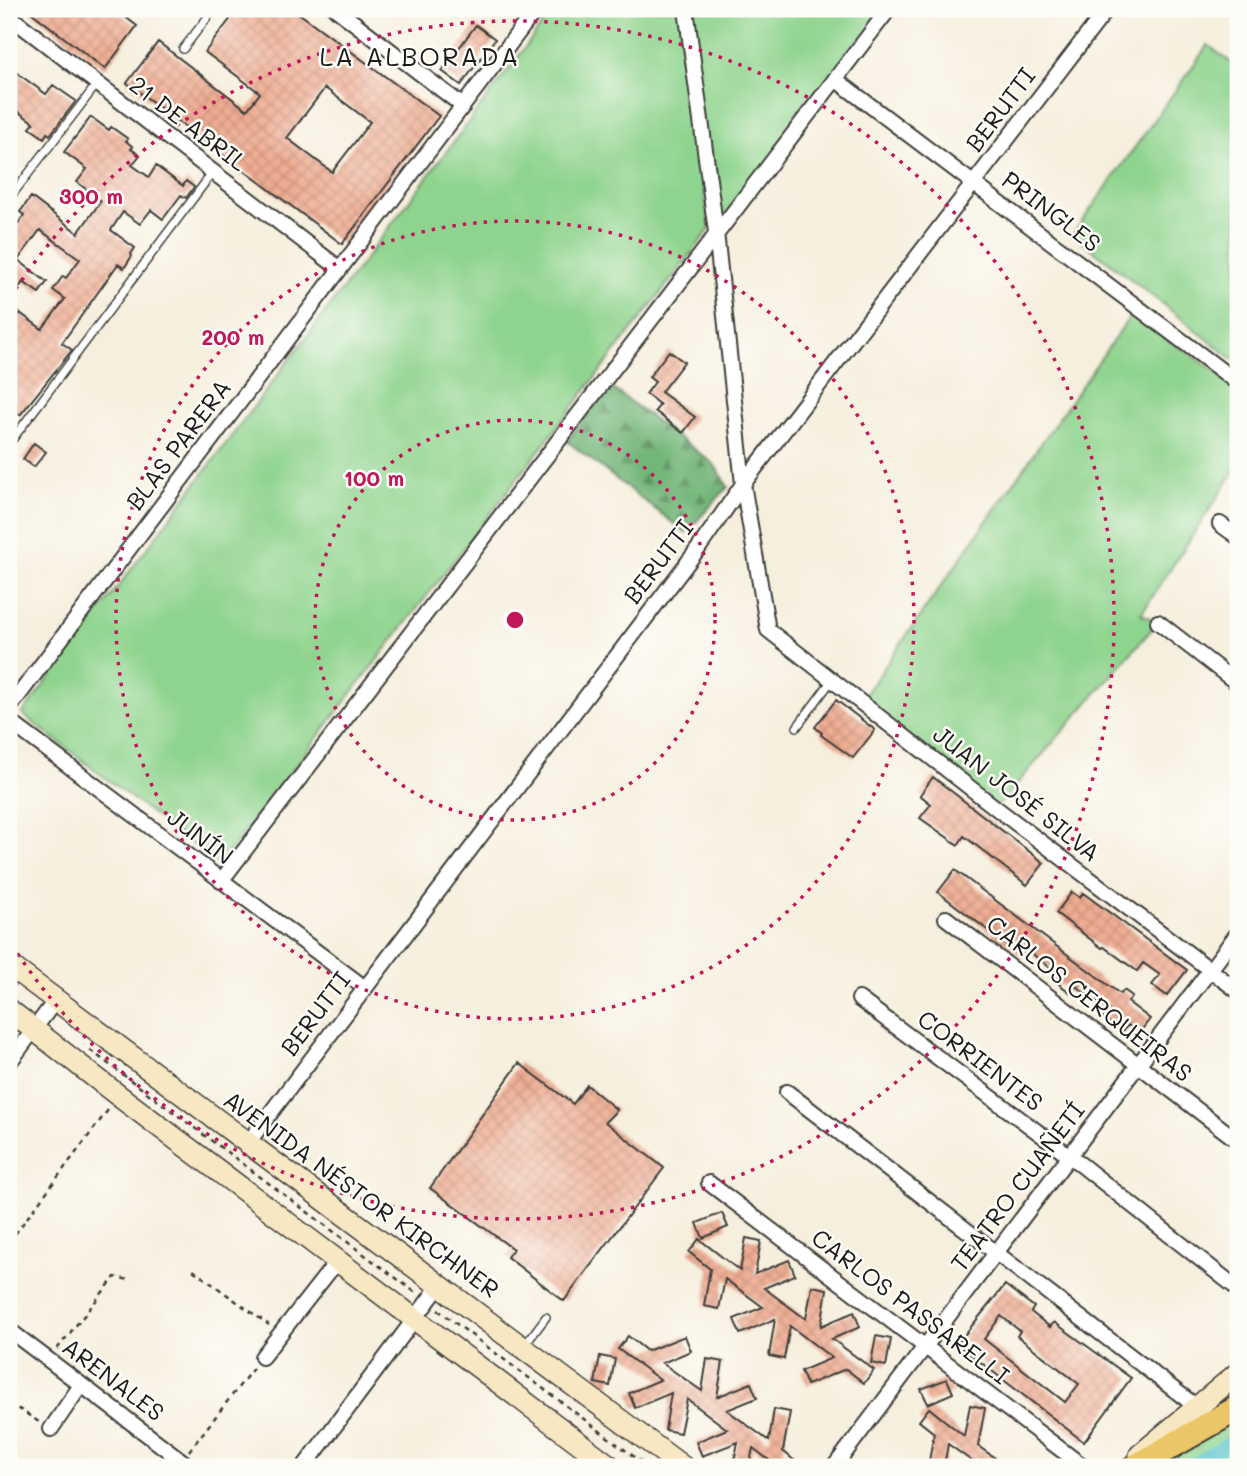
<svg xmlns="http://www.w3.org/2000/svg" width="1247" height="1476" viewBox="0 0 1247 1476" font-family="Mali,sans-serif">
  <defs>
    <pattern id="forest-firs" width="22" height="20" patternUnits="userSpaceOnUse" patternTransform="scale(1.75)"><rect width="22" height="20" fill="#73b679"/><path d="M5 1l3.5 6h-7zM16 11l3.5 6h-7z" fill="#5e9362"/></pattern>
    <pattern id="building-cross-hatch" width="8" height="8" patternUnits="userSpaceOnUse" patternTransform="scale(1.75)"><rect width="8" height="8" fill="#efad93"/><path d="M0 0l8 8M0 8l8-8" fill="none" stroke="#cc947e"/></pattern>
  </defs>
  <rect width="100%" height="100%" fill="#fdfcf7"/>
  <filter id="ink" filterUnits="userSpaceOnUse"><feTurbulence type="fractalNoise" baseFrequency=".0143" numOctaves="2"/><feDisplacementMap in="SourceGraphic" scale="14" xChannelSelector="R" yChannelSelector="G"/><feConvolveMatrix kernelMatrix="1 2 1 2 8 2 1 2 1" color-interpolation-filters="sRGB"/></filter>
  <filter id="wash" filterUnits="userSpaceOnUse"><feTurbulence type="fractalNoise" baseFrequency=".00686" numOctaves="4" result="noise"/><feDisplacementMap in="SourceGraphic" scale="28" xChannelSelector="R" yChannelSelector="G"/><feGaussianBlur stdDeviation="1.57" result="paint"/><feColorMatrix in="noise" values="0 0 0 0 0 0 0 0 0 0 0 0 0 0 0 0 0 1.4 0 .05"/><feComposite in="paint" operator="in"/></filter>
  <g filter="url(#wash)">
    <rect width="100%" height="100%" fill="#f6efdd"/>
    <!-- grass -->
    <path fill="#8fd48e" stroke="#567855" stroke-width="2" d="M554,9H679L710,229L219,865L22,714Z
      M686,9H887L716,232Z
      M1208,45L1238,68V363L1073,234Z
      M1131,315L1238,386V466L1141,614L1158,622L996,808L860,702Z
      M1238,1388V1467H1145Z"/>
    <!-- forest -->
    <path fill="url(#forest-firs)" stroke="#48694a" stroke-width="2" d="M609,386L714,464L728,487L686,533L567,441Z"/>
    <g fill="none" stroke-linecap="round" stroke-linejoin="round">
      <!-- canal -->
      <path stroke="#56c3cc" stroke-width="14" d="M1190,1467L1238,1438"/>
    </g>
    <g id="blocks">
      <!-- building -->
      <path fill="url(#building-cross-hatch)" fill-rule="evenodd" d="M27,9H115L137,26L105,69Z
        M238,9H293L439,116L342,244L127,83L158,42L247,110L260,93L205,52ZM325,88L370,122L332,172L287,138Z
        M476,25L495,39L461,85L442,71Z
        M13,70L46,94L53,85L76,101L50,135L47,133L44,138L30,128L34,123L9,105V76Z
        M91,117L109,130L111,127L128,139L126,141L133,147L131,149L140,155L132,165L149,177L156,166L183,186L186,181L194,187L186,198L181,195L163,219L151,210L140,224L123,212L111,230L135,248L131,254L132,256L124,268L118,264L62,343L72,350L20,415L9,406V329L20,313L42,329L65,299L53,290L63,276L66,278L80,259L40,230L18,260L47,282L39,293L23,282L9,302V236L24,215L20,212L31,197L78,233L101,201L77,182L87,169L64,152Z
        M669,351L684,362L661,392L695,417L683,433L655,411L660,405L646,394L655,382L649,377Z
        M34,443L46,452L34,467L23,459Z
        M836,700L875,730L853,758L821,735L822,733L815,727Z
        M933,777L1044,863L1027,885L964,836L958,845L920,818L931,804L920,795Z
        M955,870L1120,994L1124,990L1132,996L1128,1002L1150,1019L1139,1033L1128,1025L1122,1032L1103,1018L1109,1010L1076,986L1071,993L1055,981L1059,975L1043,962L1028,951L1023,957L938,892Z
        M1072,892L1080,898L1083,893L1187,970L1167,996L1152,985L1160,975L1143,963L1137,971L1104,947L1102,948L1056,913Z
        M519,1063L573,1104L587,1085L617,1110L605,1122L664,1168L564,1301L507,1257L513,1249L430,1188Z
        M722,1213L728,1227L703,1238L697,1223Z
        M746,1238L761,1241L755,1274L789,1260L795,1275L764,1288L806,1319L812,1286L827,1289L821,1326L854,1312L860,1327L832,1339L874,1370L864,1383L846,1369L807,1385L801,1371L832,1358L790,1326L784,1359L769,1356L775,1319L740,1334L734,1319L763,1307L725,1279L719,1309L704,1306L710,1269L689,1252L699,1239L740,1271Z
        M1005,1285L1034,1307L1031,1312L1050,1327L1054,1322L1131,1378L1084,1442L957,1344ZM1001,1316L1020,1331L1017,1336L1079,1384L1065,1402L984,1339Z
        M628,1336L647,1351L685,1336L691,1351L662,1363L702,1391L707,1359L723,1362L717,1397L751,1383L757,1398L727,1410L769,1441L774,1409L790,1412L783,1451L802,1467H778L753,1448L749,1467H733L738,1442L702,1456L696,1442L727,1429L687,1399L680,1433L665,1430L671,1393L635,1408L629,1393L660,1380L618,1349Z
        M876,1336L891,1339L886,1366L871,1363Z
        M600,1356L615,1359L610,1386L595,1383Z
        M947,1379L953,1393L928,1404L921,1389Z
        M970,1405L985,1408L978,1446L995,1458L988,1467H980L948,1444L944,1467H928L934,1433L919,1421L929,1408L964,1436Z"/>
    </g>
  </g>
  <g filter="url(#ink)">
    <use href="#blocks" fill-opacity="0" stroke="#3d3c39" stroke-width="2"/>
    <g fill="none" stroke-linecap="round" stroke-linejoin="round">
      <defs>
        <path id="service" d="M183,49L214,9
          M9,199L97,84
          M9,444L213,172
          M797,727L832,680
          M525,1345L546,1317"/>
        <path id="minor" d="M336,9L463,106
          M686,9L716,232L743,484L768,630L996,808L1238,991
          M9,16L340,269
          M835,79L1238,383
          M1220,524L1238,537
          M1158,622L1238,684
          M9,708L536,9
          M9,721L365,988
          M221,881L889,9
          M946,918L1238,1141
          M859,999L1070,1156L1238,1289
          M9,1063L55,1001
          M787,1092L1198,1408
          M247,1144L698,549L743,484L1107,9
          M709,1183L1084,1467
          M9,1330L190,1467
          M262,1357L338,1260
          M51,1429L81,1385
          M304,1467L440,1285
          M834,1467L1238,933"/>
        <path id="secondary" d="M9,965L683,1467
          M9,1010L119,1096L611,1467
          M1140,1455L1238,1373"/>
        <path id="trunk" d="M1135,1467L1238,1408"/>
      </defs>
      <!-- service casing -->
      <use href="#service" stroke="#3d3c39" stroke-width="10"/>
      <!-- minor casing -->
      <use href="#minor" stroke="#3d3c39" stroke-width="18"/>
      <!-- secondary casing -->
      <use href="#secondary" stroke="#3d3c39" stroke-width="24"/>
      <!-- trunk casing -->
      <use href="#trunk" stroke="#3d3c39" stroke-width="28"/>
      <!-- path -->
      <path stroke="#3d3c39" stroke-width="2.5" stroke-dasharray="5 5" stroke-linecap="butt" d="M9,989L15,994
        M90,1050L416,1293
        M9,1242L108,1110
        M193,1270L269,1325
        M438,1310L648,1467
        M57,1349L115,1277L129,1280
        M9,1415L19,1409L39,1422
        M189,1451L254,1367"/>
      <!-- service -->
      <use href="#service" stroke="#fff" stroke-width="7"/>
      <!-- minor -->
      <use href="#minor" stroke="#fff" stroke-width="14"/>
      <!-- secondary -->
      <use href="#secondary" stroke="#f7e8c3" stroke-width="21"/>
      <!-- trunk -->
      <use href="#trunk" stroke="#eac669" stroke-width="24"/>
    </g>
  </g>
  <!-- distance rings -->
  <g fill="none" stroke="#c2185b" stroke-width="3.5" stroke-dasharray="3.5 7">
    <circle cx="515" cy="620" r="200"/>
    <circle cx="515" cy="620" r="399"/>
    <path d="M10 298A599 599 0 1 1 10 942"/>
  </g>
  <g text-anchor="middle" stroke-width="5" stroke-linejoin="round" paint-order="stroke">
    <!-- street labels -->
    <g font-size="24" fill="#1c1c1c" stroke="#fdfcf7">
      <text transform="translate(1001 110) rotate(-53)" y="8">BERUTTI</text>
      <text transform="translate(188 124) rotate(37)" y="8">21 DE ABRIL</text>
      <text transform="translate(1051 212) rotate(37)" y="8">PRINGLES</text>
      <text transform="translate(179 445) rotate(-53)" y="8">BLAS PARERA</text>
      <text transform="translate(659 562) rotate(-53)" y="8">BERUTTI</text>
      <text transform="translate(1016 794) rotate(38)" y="8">JUAN JOSÉ SILVA</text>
      <text transform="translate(200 837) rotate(37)" y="8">JUNÍN</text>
      <text transform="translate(1089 999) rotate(38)" y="8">CARLOS CERQUEIRAS</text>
      <text transform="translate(316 1014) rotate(-53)" y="8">BERUTTI</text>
      <text transform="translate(980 1061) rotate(37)" y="8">CORRIENTES</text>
      <text transform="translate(1018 1187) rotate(-53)" y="8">TEATRO CUAÑETÍ</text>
      <text transform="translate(361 1195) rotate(36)" y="8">AVENIDA NÉSTOR KIRCHNER</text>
      <text transform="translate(910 1307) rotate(37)" y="8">CARLOS PASSARELLI</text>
      <text transform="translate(113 1380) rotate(37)" y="8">ARENALES</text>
    </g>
    <!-- neighbourhood labels -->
    <g font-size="26" letter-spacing="2" fill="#1c1c1c" stroke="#fdfcf7">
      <text x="420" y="66">LA ALBORADA</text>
    </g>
  </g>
  <circle cx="515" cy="620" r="10" fill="#c2185b" stroke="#fdfcf7" stroke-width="3.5"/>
  <g font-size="21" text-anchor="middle" font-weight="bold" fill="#c2185b" stroke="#fdfcf7" stroke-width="5" stroke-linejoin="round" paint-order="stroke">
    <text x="91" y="204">300 m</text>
    <text x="233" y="345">200 m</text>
    <text x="374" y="486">100 m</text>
  </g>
  <!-- margin -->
  <rect width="1247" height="1476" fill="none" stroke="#fdfcf7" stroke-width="35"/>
</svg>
